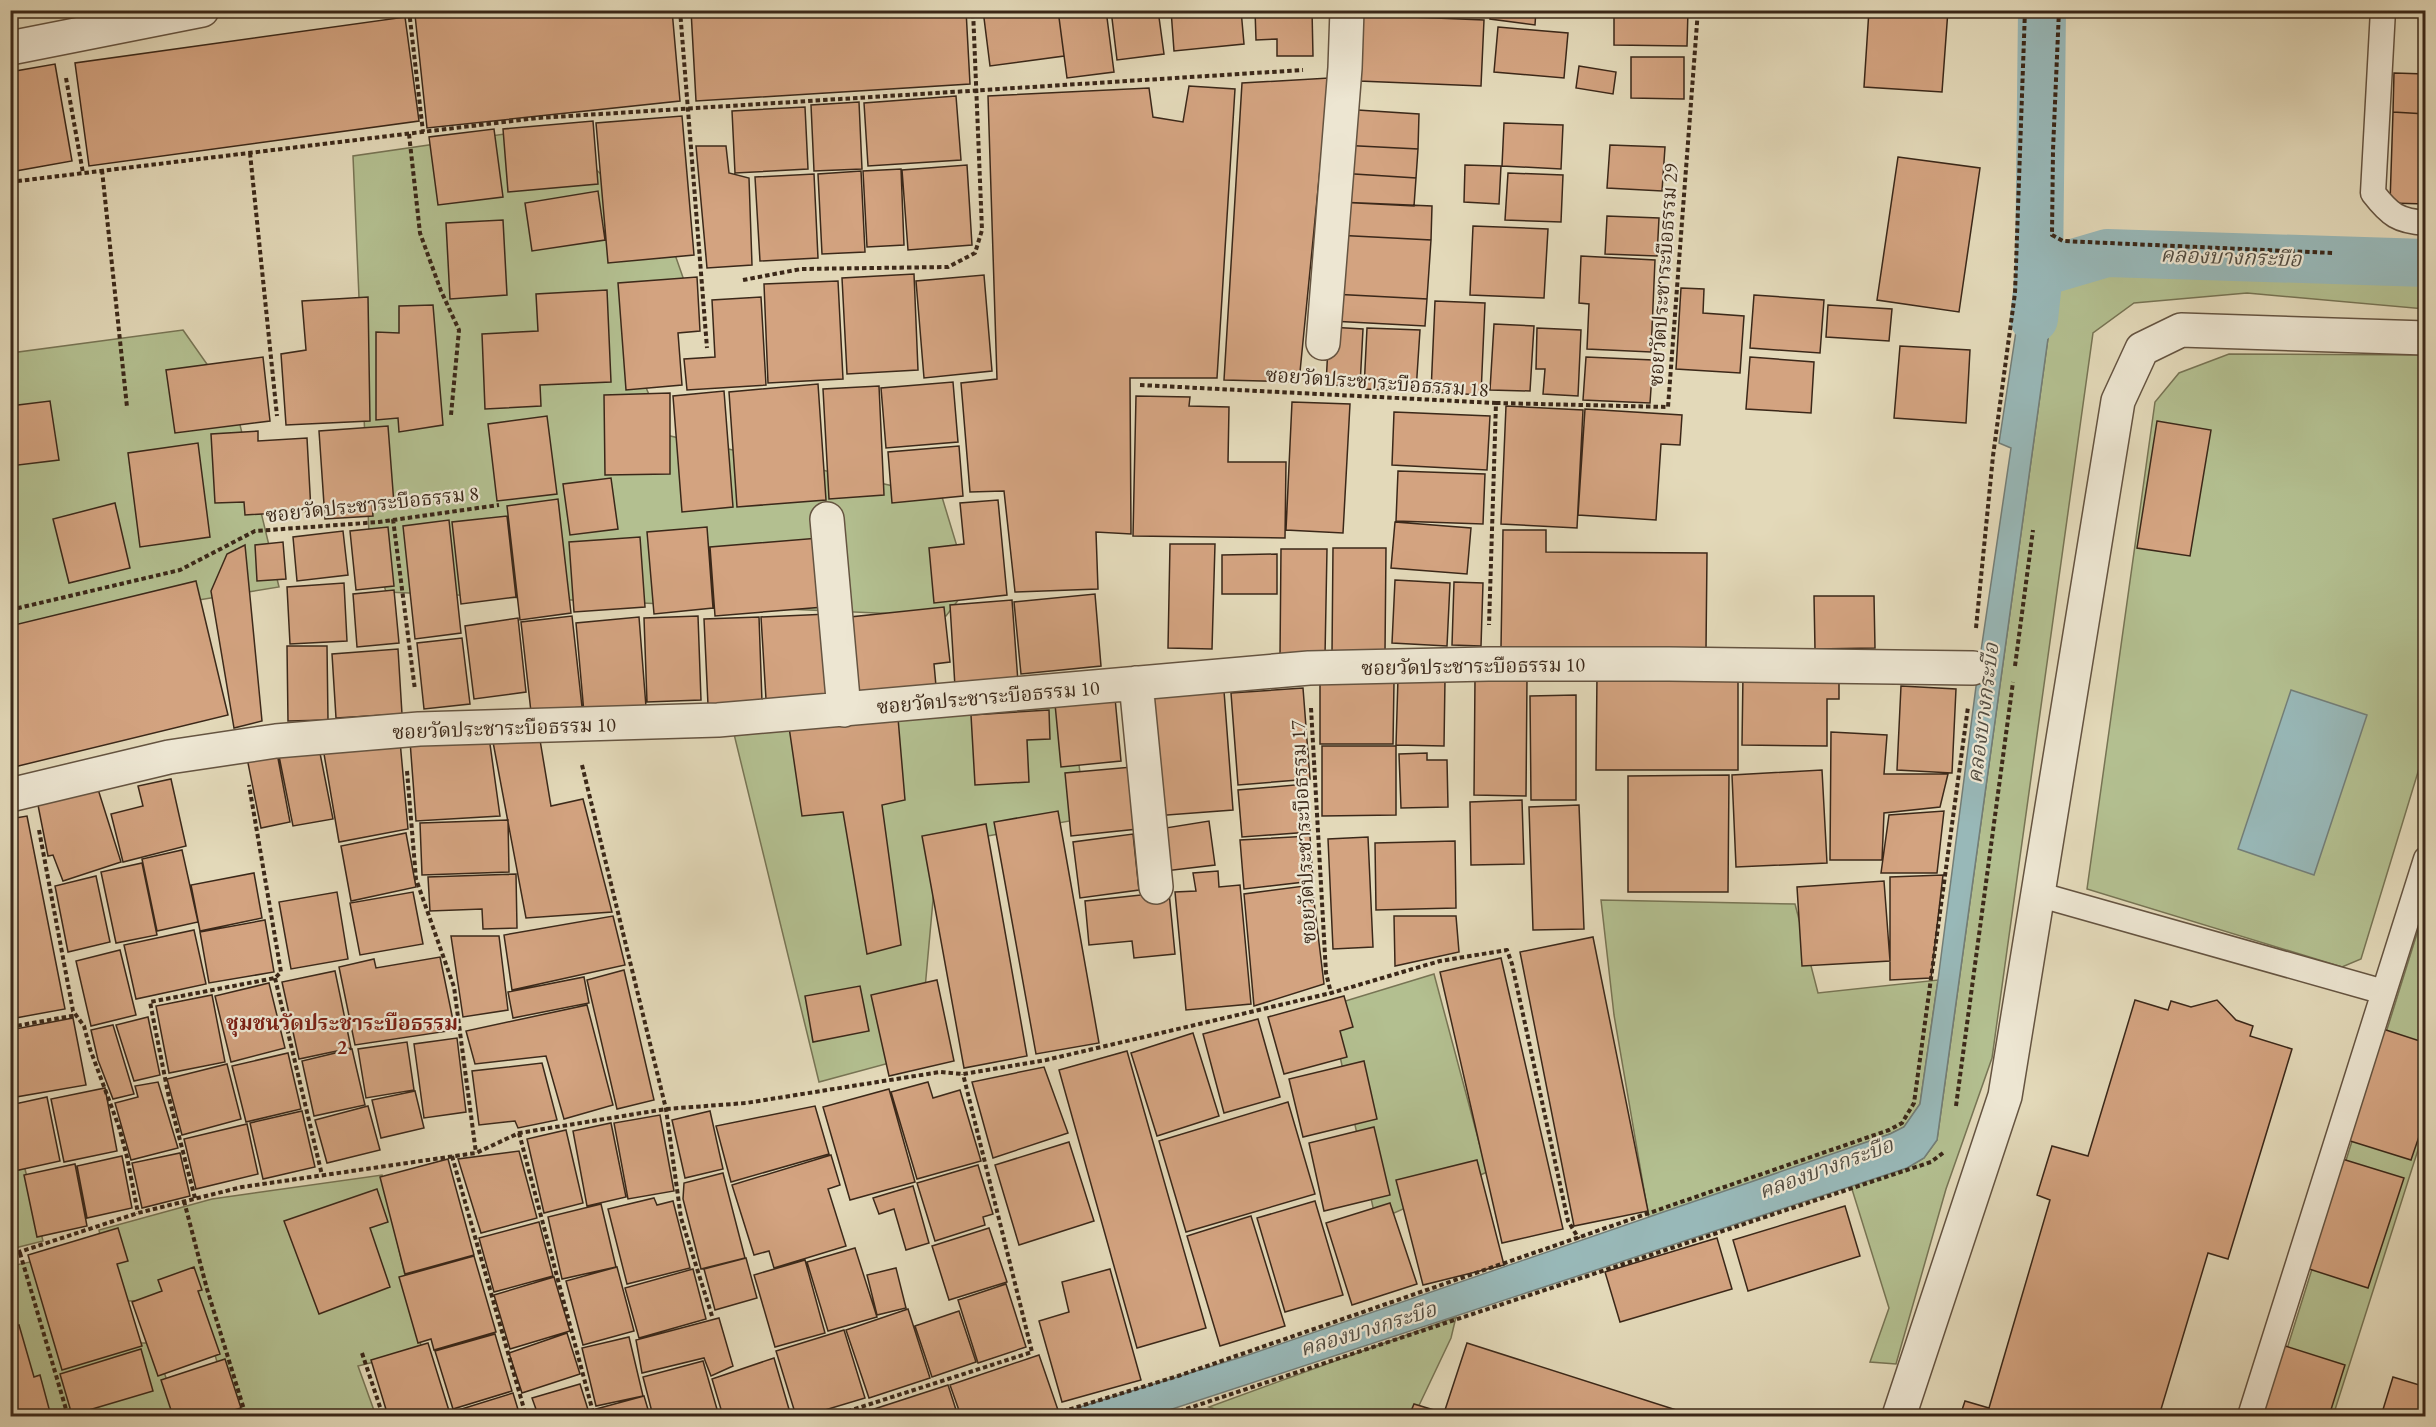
<svg xmlns="http://www.w3.org/2000/svg" width="2436" height="1427" viewBox="0 0 2436 1427" font-family="'EB Garamond','Noto Serif Thai',serif">
  <rect width="100%" height="100%" fill="#e3d9b9"/>
  <filter id="stains"><feTurbulence type="fractalNoise" baseFrequency=".00333" numOctaves="4"/><feColorMatrix values="0 0 0 0 .2 0 0 0 0 .09 0 0 0 0 .02 0 0 0 .5 -.17"/></filter>
  <radialGradient id="worn" r=".72"><stop offset=".6" stop-color="#630" stop-opacity="0"/><stop offset="1" stop-color="#630" stop-opacity=".3"/></radialGradient>
  <!-- green -->
  <path fill="#b3bf90" stroke="#777454" stroke-width="1.5" d="M554,127L672,246L687,289L637,366L666,435L942,497L969,586L946,616L386,592L369,534L353,156Z
    M2104,261L2347,270L2425,278V309L2247,293L2134,303L2093,333L1992,1058L1946,1189L1896,1364L1870,1362L1889,1308L1851,1186L1907,1168L1924,1158L1937,1140L2056,280Z
    M183,330L235,404L279,587L11,630V353Z
    M2229,354L2425,355V749L2361,959L2342,967L2087,889L2155,402L2179,373Z
    M1070,697L1086,818L938,845L919,1055L819,1082L733,730Z
    M1601,900L1795,904L1818,993L1938,980L1920,1104L1904,1127L1890,1134L1649,1219L1614,1015Z
    M2425,908V1128L2333,1416H2266Z
    M1434,974L1487,1172L1376,1221L1329,1006Z
    M23,1161L43,1241L11,1249V1164Z
    M382,1175L422,1350L358,1366L376,1416H232L199,1297L112,1302L99,1230L212,1199Z
    M39,1260L67,1343H155L178,1416H11V1266Z
    M1456,1317L1451,1338L1414,1416H1233L1209,1407Z"/>
  <!-- water -->
  <path fill="#98b8b8" stroke="#737e78" stroke-width="1.5" d="M2349,241L2425,245V278L2347,270Z
    M2029,246L2059,259L1937,1140L1924,1158L1907,1168L1151,1416H1051L1248,1355L1890,1134L1904,1127L1920,1104L1938,980L1978,671L2011,448L1999,443Z
    M2291,690L2367,715L2314,875L2238,849Z"/>
  <g fill="none" stroke-linecap="round" stroke-linejoin="round">
    <!-- canal -->
    <path stroke="#98b8b8" stroke-width="48" d="M2039,273L2042,10
      M2034,319L2039,273L2107,253L2426,263"/>
  </g>
  <!-- building -->
  <path fill="#d3a380" stroke="#3b2819" stroke-width="1.5" d="M10,10H34L10,17Z
    M456,10H672L680,101L427,128L415,15Z
    M691,10H966L970,84L696,101Z
    M983,10H1058L1064,56L990,66Z
    M1058,10H1106L1114,72L1067,78Z
    M1111,10H1158L1164,54L1117,60Z
    M1171,10H1241L1244,44L1174,51Z
    M1255,10H1312L1313,56H1277V39L1256,40Z
    M1491,10H1536L1535,25L1490,19Z
    M1614,10H1688L1687,46L1614,45Z
    M1869,10H1948L1942,92L1864,87Z
    M1362,15L1484,20L1481,86L1359,81Z
    M405,17L419,121L89,166L75,63Z
    M1498,27L1568,33L1564,78L1494,72Z
    M1631,57H1684V99L1631,98Z
    M55,64L72,161L10,172V72Z
    M1579,66L1616,72L1613,94L1576,88Z
    M2394,73L2426,74V114L2393,112Z
    M1329,78L1299,382L1224,380L1242,83Z
    M1189,86L1235,89L1217,378H1130L1131,534L1096,532L1098,589L1015,592L1004,491L970,492L961,383L997,379L988,96L1149,88L1153,117L1183,122Z
    M956,96L961,160L868,166L864,103Z
    M859,102L862,169L814,171L811,105Z
    M805,107L808,169L735,173L732,111Z
    M1342,109L1419,114L1418,149L1340,145Z
    M2393,112L2426,114V204L2390,203Z
    M682,116L694,255L608,263L596,123Z
    M593,121L598,184L508,192L503,129Z
    M1504,123L1563,125L1561,169L1502,166Z
    M494,129L503,197L438,205L429,137Z
    M1340,145L1418,149L1416,178L1339,173Z
    M1610,145L1665,147L1662,191L1607,188Z
    M696,146H726L729,173L749,178L752,265L707,268Z
    M1898,157L1980,168L1959,312L1877,300Z
    M967,165L972,245L908,250L902,170Z
    M1465,165L1501,166L1499,204L1464,202Z
    M901,169L904,245L867,247L863,171Z
    M861,171L865,252L822,254L818,174Z
    M1339,173L1416,178L1414,206L1338,202Z
    M1508,173L1563,175L1561,222L1505,220Z
    M814,174L818,258L760,261L755,177Z
    M598,191L605,240L532,251L525,203Z
    M1338,202L1432,206L1431,240L1335,235Z
    M1607,216L1659,218L1657,256L1605,254Z
    M503,220L507,295L450,299L446,223Z
    M1473,226L1548,229L1544,298L1470,295Z
    M1335,235L1431,240L1427,299L1332,294Z
    M1581,256L1655,260L1651,352L1587,349L1589,304L1579,303Z
    M914,274L918,370L847,374L842,278Z
    M984,275L992,371L924,378L916,281Z
    M697,277L700,331L678,333L682,385L626,390L618,283Z
    M838,281L843,379L768,383L764,284Z
    M1681,288L1704,289L1703,313L1744,316L1740,373L1676,369Z
    M607,290L611,382L540,385L541,406L485,409L482,334L538,331L536,294Z
    M1332,294L1427,299L1425,326L1331,321Z
    M1754,295L1824,300L1820,353L1750,348Z
    M368,297L370,421L286,425L281,354L306,350L302,301Z
    M761,297L766,385L687,390L684,359L715,357L712,300Z
    M1435,301L1485,303L1481,395L1431,392Z
    M433,305L443,425L399,432L398,418L376,420V332L399,333V306Z
    M1828,305L1892,309L1889,341L1826,337Z
    M1494,324L1534,326L1530,391L1490,390Z
    M1329,327L1363,329L1360,386L1326,385Z
    M1367,328L1420,330L1416,391L1364,389Z
    M1537,328L1581,330L1578,396L1543,394L1545,369H1536Z
    M1900,346L1970,350L1966,423L1894,418Z
    M263,357L270,421L175,433L166,370Z
    M1586,357L1653,360L1650,403L1583,400Z
    M1750,357L1814,362L1811,413L1746,409Z
    M953,382L958,442L886,448L881,388Z
    M818,384L826,500L737,507L729,392Z
    M879,386L884,495L829,499L823,389Z
    M724,391L733,507L682,512L673,396Z
    M670,393V474L605,475L604,395Z
    M1136,396L1190,397L1189,406L1229,407L1228,462H1286L1285,538L1133,536Z
    M50,401L59,460L10,466V406Z
    M1292,402L1350,404L1343,533L1286,530Z
    M1506,406L1583,410L1577,528L1501,524Z
    M1585,409L1682,415L1680,445L1661,444L1656,520L1578,515Z
    M1394,412L1490,416L1487,470L1392,465Z
    M547,416L557,494L497,501L488,424Z
    M2157,421L2211,430L2190,556L2137,548Z
    M388,426L394,504L372,505L373,516L325,519L319,431Z
    M258,431V441L307,438L311,511L245,515L244,502L215,503L211,434Z
    M198,443L210,537L140,547L128,453Z
    M959,446L963,496L892,503L888,452Z
    M1398,471L1485,474L1483,524L1396,521Z
    M611,478L618,529L570,535L563,484Z
    M558,499L571,613L520,620L507,506Z
    M998,500L1007,595L934,603L929,548L964,544L960,503Z
    M115,503L130,568L69,583L53,519Z
    M507,516L516,597L461,604L452,522Z
    M449,520L461,633L415,639L403,526Z
    M1395,522L1471,528L1467,574L1391,568Z
    M388,527L394,586L356,590L350,531Z
    M707,527L713,608L654,614L647,532Z
    M1503,530H1546V552L1707,553L1706,649L1501,647Z
    M343,531L348,575L297,581L293,537Z
    M640,537L645,607L574,612L569,542Z
    M819,538L824,607L715,616L710,547Z
    M283,542L286,579L257,581L255,545Z
    M1170,544H1215L1212,649L1168,648Z
    M245,545L262,721L234,728L211,591L227,554Z
    M1333,548H1386L1385,652L1332,653Z
    M1281,549H1327L1325,656H1280Z
    M1277,554V594H1222V555Z
    M1395,580L1450,583L1447,646L1392,643Z
    M196,581L228,715L10,768V626Z
    M1454,582L1483,583L1481,646L1452,645Z
    M344,583L347,641L290,644L287,587Z
    M394,590L399,643L357,647L353,594Z
    M1095,594L1101,666L1021,674L1014,602Z
    M1814,596H1874L1875,648L1815,649Z
    M1012,600L1018,682L955,687L950,605Z
    M944,607L950,662L934,664L936,686L849,696L850,617Z
    M828,614L832,696L766,699L761,617Z
    M572,616L582,707L531,712L521,622Z
    M698,616L701,700L647,702L644,618Z
    M639,617L646,707L584,713L576,623Z
    M759,617L762,702L708,705L704,619Z
    M518,618L526,692L474,699L465,626Z
    M462,638L470,704L424,709L417,643Z
    M287,646H327L328,720L288,721Z
    M398,649L402,714L336,718L332,654Z
    M1738,674V770H1596L1597,675Z
    M1743,674L1839,675V699H1827V746L1742,745Z
    M1398,678L1445,679L1444,746L1396,745Z
    M1475,678H1527L1526,796L1474,795Z
    M1320,682H1394L1393,744H1320Z
    M1901,686L1956,689L1952,773L1897,770Z
    M1303,688L1310,779L1238,785L1231,693Z
    M1224,691L1233,810L1154,816L1144,698Z
    M1576,695V800H1531L1530,696Z
    M1115,698L1121,761L1061,767L1055,704Z
    M1049,710L1050,739L1027,740L1029,782L975,785L971,715Z
    M898,718L905,800L882,805L901,945L867,954L843,812L802,816L789,727Z
    M1831,732L1887,735L1884,774H1948L1940,807L1884,813L1882,860H1830Z
    M489,737L500,816L416,821L410,741Z
    M540,740L551,806L583,799L612,912L526,918L493,742Z
    M400,741L408,829L339,842L323,748Z
    M318,743L333,819L293,826L278,751Z
    M1322,746H1396V815L1322,816Z
    M277,753L290,822L261,828L247,758Z
    M1427,753V760H1447L1448,807L1401,808L1399,754Z
    M1132,767L1138,829L1071,836L1065,773Z
    M1822,770L1827,863L1736,867L1732,775Z
    M1729,775L1728,892H1628V776Z
    M171,779L186,846L123,862L111,814L143,806L138,786Z
    M1306,784L1310,832L1242,837L1238,790Z
    M97,786L121,862L63,881L53,855L48,856L37,800Z
    M1522,800L1524,864L1471,865L1470,802Z
    M1579,805L1584,929L1533,930L1529,807Z
    M1058,811L1099,1043L1036,1054L994,822Z
    M1944,811L1937,873H1881L1889,815Z
    M27,816L65,1009L10,1019V1002L15,1001L10,981V819Z
    M508,820L509,872L422,875L420,823Z
    M1209,821L1215,865L1165,871L1159,829Z
    M986,824L1027,1056L964,1068L922,836Z
    M406,833L416,887L351,901L341,846Z
    M1133,834L1139,890L1080,898L1073,842Z
    M1310,836L1313,881L1244,889L1240,840Z
    M1368,837L1373,947L1333,949L1328,839Z
    M1455,841L1456,908L1376,910L1375,843Z
    M182,850L198,922L157,931L142,859Z
    M142,863L157,935L116,943L101,872Z
    M1218,871L1219,887L1240,885L1251,1004L1186,1010L1175,892L1196,891L1193,873Z
    M254,873L262,918L200,931L191,885Z
    M516,874L517,928L483,929L482,909L430,911L428,877Z
    M1943,875L1931,978L1890,980V877Z
    M96,876L110,942L68,952L55,886Z
    M1884,881L1890,961L1802,966L1797,887Z
    M1312,885L1324,984L1254,1006L1244,894Z
    M337,892L348,959L291,969L279,902Z
    M413,892L423,944L360,955L350,903Z
    M1169,892L1175,954L1134,958L1132,941L1089,945L1085,901Z
    M613,916L625,965L512,990L504,935Z
    M1394,916H1456L1459,952L1395,966Z
    M265,920L274,972L209,983L200,932Z
    M194,930L206,984L136,999L124,945Z
    M451,936H499L508,1010L463,1017Z
    M1593,937L1648,1211L1574,1226L1520,952Z
    M120,950L136,1015L91,1026L76,961Z
    M440,957L455,1030L355,1045L339,967L374,959L376,968Z
    M1501,958L1563,1229L1502,1243L1440,972Z
    M624,970L654,1100L617,1109L587,980Z
    M335,971L351,1048L299,1059L282,982Z
    M584,977L589,1003L513,1018L508,992Z
    M937,980L954,1061L889,1076L871,995Z
    M269,983L285,1048L231,1062L215,996Z
    M860,986L869,1031L813,1042L805,996Z
    M212,995L225,1062L169,1073L156,1006Z
    M1344,996L1353,1027L1340,1031L1347,1057L1284,1074L1268,1017Z
    M2135,1000L2168,1010L2171,1001L2191,1007L2217,1000L2236,1020L2253,1026L2250,1036L2292,1049L2228,1259L2208,1253L2159,1416H1960L1965,1401L1989,1408L2050,1200L2037,1195L2052,1146L2088,1156Z
    M587,1005L613,1105L564,1119L546,1056L475,1064L466,1031Z
    M148,1017L160,1075L134,1081L116,1025Z
    M73,1018L86,1085L10,1098V1030Z
    M1258,1019L1280,1097L1224,1113L1203,1034Z
    M113,1025L134,1094L113,1099L98,1060L91,1030Z
    M2383,1029L2426,1043V1116L2411,1160L2347,1140Z
    M1193,1033L1219,1116L1157,1136L1131,1053Z
    M457,1038L466,1112L424,1118L414,1044Z
    M407,1042L414,1090L366,1098L358,1049Z
    M352,1049L365,1105L314,1116L302,1061Z
    M1127,1051L1206,1328L1137,1348L1059,1070Z
    M288,1053L301,1109L246,1122L232,1066Z
    M1364,1061L1377,1119L1303,1137L1289,1079Z
    M542,1063L557,1120L518,1128L515,1121L479,1125L472,1071Z
    M227,1064L241,1119L182,1135L167,1079Z
    M1044,1067L1068,1133L993,1158L972,1082Z
    M158,1082L178,1148L131,1160L115,1103L138,1097L135,1086Z
    M928,1082L933,1098L960,1090L981,1161L917,1179L891,1092Z
    M105,1088L117,1151L64,1162L51,1099Z
    M889,1089L915,1182L850,1200L823,1107Z
    M415,1091L424,1128L381,1138L372,1100Z
    M47,1097L60,1161L10,1172V1105Z
    M1288,1102L1315,1194L1186,1232L1159,1141Z
    M368,1106L380,1150L327,1163L315,1120Z
    M815,1106L829,1154L731,1182L716,1126Z
    M302,1111L315,1167L263,1179L250,1123Z
    M710,1111L723,1169L685,1178L672,1120Z
    M660,1115L674,1191L628,1199L614,1123Z
    M611,1123L626,1197L587,1206L573,1131Z
    M247,1124L258,1174L196,1189L184,1139Z
    M1374,1127L1390,1195L1324,1211L1309,1143Z
    M566,1130L583,1203L544,1213L527,1139Z
    M1069,1142L1094,1221L1019,1245L995,1165Z
    M519,1151L537,1218L481,1233L458,1159Z
    M180,1153L190,1196L142,1208L132,1163Z
    M831,1155L840,1185L828,1189L846,1246L774,1268L769,1251L754,1255L732,1185Z
    M122,1156L132,1208L87,1218L77,1166Z
    M2339,1158L2404,1178L2368,1288L2303,1267Z
    M448,1159L474,1255L405,1274L380,1177Z
    M1477,1160L1504,1265L1423,1285L1396,1180Z
    M75,1164L87,1226L37,1237L24,1175Z
    M978,1165L993,1214L983,1217L985,1225L935,1241L917,1183Z
    M723,1173L745,1258L701,1269L683,1199L684,1183Z
    M913,1186L929,1243L906,1250L894,1209L879,1214L873,1198Z
    M377,1189L388,1222L370,1228L390,1287L319,1314L284,1221Z
    M654,1198L657,1205L673,1201L690,1268L627,1284L608,1209Z
    M1315,1201L1343,1295L1285,1312L1257,1218Z
    M1390,1203L1417,1284L1352,1305L1326,1223Z
    M601,1204L616,1267L562,1279L548,1217Z
    M1845,1206L1860,1256L1748,1291L1733,1240Z
    M1251,1216L1285,1326L1220,1346L1187,1236Z
    M539,1222L553,1276L494,1292L479,1238Z
    M118,1228L128,1261L117,1264L142,1346L62,1370L28,1255Z
    M989,1228L1007,1282L949,1300L932,1246Z
    M1717,1238L1732,1289L1620,1322L1605,1272Z
    M855,1248L877,1317L828,1331L807,1262Z
    M474,1256L496,1332L434,1350L431,1339L418,1343L399,1277Z
    M746,1258L757,1298L715,1310L704,1269Z
    M805,1260L825,1333L775,1347L754,1275Z
    M194,1267L202,1290L198,1291L220,1354L158,1376L132,1302L162,1291L158,1280Z
    M617,1267L634,1331L583,1345L566,1281Z
    M896,1268L906,1308L877,1315L867,1275Z
    M693,1269L706,1319L639,1338L625,1288Z
    M1110,1269L1141,1380L1062,1402L1039,1321L1069,1312L1062,1282Z
    M554,1277L570,1331L510,1349L494,1295Z
    M1006,1284L1026,1347L978,1363L958,1300Z
    M908,1309L930,1378L869,1398L846,1330Z
    M959,1311L976,1362L932,1377L915,1326Z
    M719,1318L733,1366L711,1376L704,1358L642,1373L636,1340Z
    M19,1325L34,1377L40,1375L51,1416H10V1327Z
    M844,1330L865,1398L805,1416H796L776,1351Z
    M567,1333L580,1374L522,1393L509,1353Z
    M495,1334L512,1391L453,1409L435,1351Z
    M629,1337L643,1396L596,1406L582,1348Z
    M428,1343L450,1414L441,1416H388L371,1360Z
    M1467,1343L1695,1416H1409L1414,1404L1444,1413Z
    M2282,1345L2345,1365L2329,1416H2259Z
    M141,1349L153,1391L72,1415L60,1374Z
    M1039,1355L1058,1410L1040,1416H961L950,1385Z
    M774,1358L791,1416H723L712,1379Z
    M225,1359L241,1408L213,1416H173L161,1380Z
    M703,1361L719,1416H653L643,1377Z
    M2393,1377L2426,1387V1416H2381Z
    M580,1384L590,1416H529V1414L537,1412L532,1398Z
    M948,1385L958,1416H867L865,1412Z
    M513,1393L520,1416H454L452,1412Z
    M644,1396L650,1416H598L596,1409Z"/>
  <g fill="none" stroke-linecap="round" stroke-linejoin="round">
    <defs>
      <path id="lane" d="M2383,10L2373,193C2390,215 2398,221 2426,223
        M2037,894L2384,992
        M2250,1416L2426,859"/>
      <path id="street" d="M10,48L202,10
        M1323,343L1345,68L1347,10
        M827,519L844,710
        M1136,683L1156,887
        M10,795L169,757L276,741L419,729L718,720L1309,668L1488,664H1669L1973,668
        M1899,1416L2005,1096L2118,401L2142,349L2181,330L2426,338"/>
    </defs>
    <!-- lane casing -->
    <use href="#lane" stroke="#655441" stroke-width="27"/>
    <!-- street casing -->
    <use href="#street" stroke="#655441" stroke-width="36"/>
    <!-- path -->
    <path stroke="#3b2819" stroke-width="4" stroke-dasharray="4.5 3" stroke-linecap="butt" d="M409,10L423,132
      M680,10L707,348
      M2059,10L2053,150L2052,235L2063,241L2333,253
      M66,78L83,173
      M409,134L420,233L441,291L459,330L451,415
      M250,153L277,416
      M102,170L127,407
      M10,182L537,118L1303,70
      M743,280L801,269L948,267L975,253L982,230L973,10
      M1140,385L1496,403L1489,625
      M1496,403L1668,407L1698,10
      M393,519L415,690
      M10,610L180,570L255,531L379,522L499,505
      M1976,628L1993,456L2015,293L2025,10
      M2015,666L2033,530
      M1311,708L1326,973L1331,993
      M582,765L666,1109L681,1218L712,1316
      M407,771L416,879L454,987L476,1153
      M39,830L73,1011L84,1026L90,1049L119,1127L127,1157L138,1213
      M275,978L322,1175
      M10,1027L77,1015
      M1956,1106L2013,682
      M519,1133L594,1416
      M452,1156L526,1416
      M195,1198L169,1098L150,1002L275,978L281,972L249,785
      M184,1201L207,1289L246,1416
      M20,1253L68,1416
      M10,1255L138,1213L242,1187L476,1153L519,1133L666,1109L746,1103L940,1072L963,1074L1046,1060L1331,993L1440,961L1507,950L1512,964L1568,1221L1579,1239
      M362,1353L383,1416
      M833,1416L1032,1352L963,1074
      M1048,1416L1178,1376L1889,1130L1902,1123L1914,1103L1968,707
      M1165,1416L1931,1162L1943,1153"/>
    <!-- lane -->
    <use href="#lane" stroke="#ede6d2" stroke-width="24"/>
    <!-- street -->
    <use href="#street" stroke="#ede6d2" stroke-width="33"/>
  </g>
  <g text-anchor="middle" stroke-width="4.5" stroke-linejoin="round" paint-order="stroke">
    <!-- street labels -->
    <g font-size="20" fill="#3b2819" stroke="#ede6d2">
      <text transform="translate(1663 275) rotate(-86)" y="7">ซอยวัดประชาระบือธรรม 29</text>
      <text transform="translate(1377 382) rotate(4)" y="7">ซอยวัดประชาระบือธรรม 18</text>
      <text transform="translate(372 504) rotate(-6)" y="7">ซอยวัดประชาระบือธรรม 8</text>
      <text transform="translate(1473 666) rotate(-1)" y="7">ซอยวัดประชาระบือธรรม 10</text>
      <text transform="translate(988 697) rotate(-5)" y="7">ซอยวัดประชาระบือธรรม 10</text>
      <text transform="translate(504 728) rotate(-2)" y="7">ซอยวัดประชาระบือธรรม 10</text>
      <text transform="translate(1303 832) rotate(-93)" y="7">ซอยวัดประชาระบือธรรม 17</text>
    </g>
    <!-- water labels -->
    <g font-size="21" font-style="italic" fill="#524c41" stroke="#ede6d2">
      <text transform="translate(2231 257) rotate(2)" y="7">คลองบางกระบือ</text>
      <text transform="translate(1983 713) rotate(-83)" y="7">คลองบางกระบือ</text>
      <text transform="translate(1826 1168) rotate(-20)" y="7">คลองบางกระบือ</text>
      <text transform="translate(1368 1329) rotate(-17)" y="7">คลองบางกระบือ</text>
    </g>
    <!-- neighbourhood labels -->
    <g font-size="21" font-weight="bold" fill="#7a1f14" stroke="#ede6d2">
      <text x="342" y="1030">ชุมชนวัดประชาระบือธรรม<tspan x="342" dy="24">2</tspan></text>
    </g>
  </g>
  <!-- margin -->
  <rect width="2436" height="1427" fill="none" stroke="#e3d9b9" stroke-width="36"/>
  <rect x="12" y="12" width="2412" height="1403" fill="none" stroke="#3b2819" stroke-width="3"/>
  <rect x="18" y="18" width="2400" height="1391" fill="none" stroke="#3b2819" stroke-width="1.5"/>
  <rect width="100%" height="100%" filter="url(#stains)"/>
  <rect width="100%" height="100%" fill="url(#worn)"/>
</svg>
